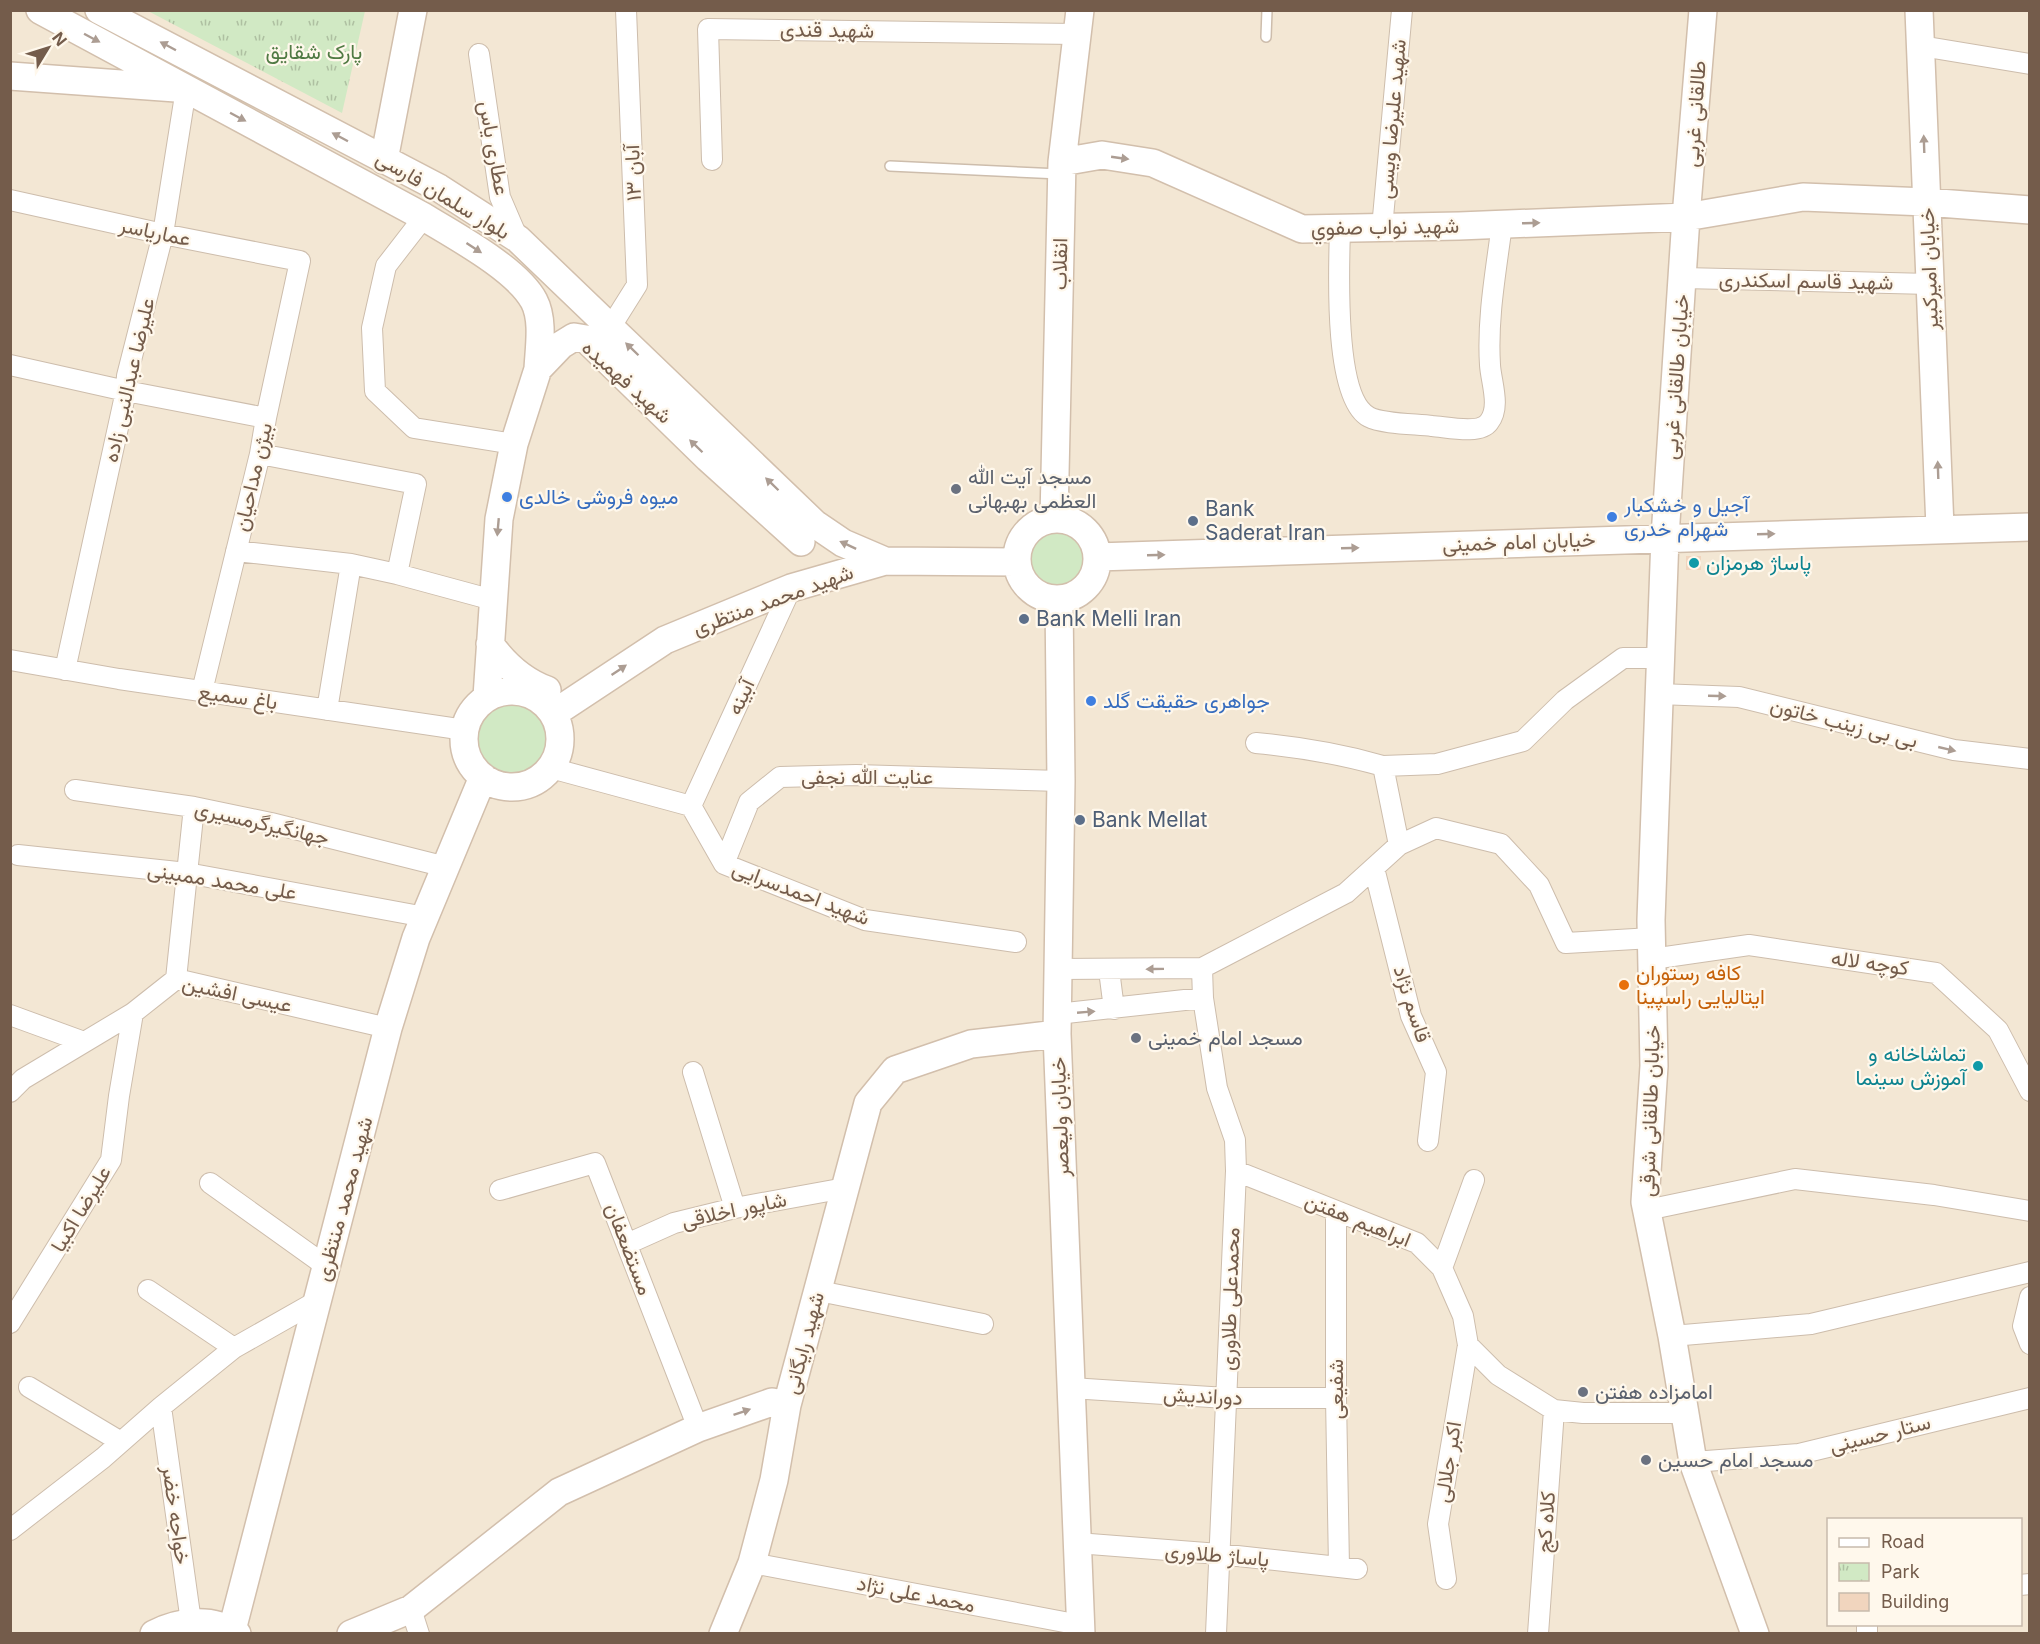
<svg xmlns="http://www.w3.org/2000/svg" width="2040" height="1644" viewBox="0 0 2040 1644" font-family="Inter,Vazirmatn,sans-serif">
  <defs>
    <pattern id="park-tufts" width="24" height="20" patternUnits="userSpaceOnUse" patternTransform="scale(1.5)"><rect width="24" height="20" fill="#d1e9c4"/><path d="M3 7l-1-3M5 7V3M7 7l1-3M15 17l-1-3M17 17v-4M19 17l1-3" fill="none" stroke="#aec0a1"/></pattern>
  </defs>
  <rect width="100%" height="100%" fill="#fcf4e6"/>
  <!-- residential -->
  <path fill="#f3e7d4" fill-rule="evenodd" d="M11,11H2029V1633L11,1634ZM1828,1520H2020V1624H1828Z"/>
  <!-- green -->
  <path fill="#d1e9c4" d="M1023 560a34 34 0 1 1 68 0a34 34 0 1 1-68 0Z
    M476 738a36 36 0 1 1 72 0a36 36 0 1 1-72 0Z"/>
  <!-- park -->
  <path fill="url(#park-tufts)" d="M148,11H365L342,113Z"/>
  <!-- building -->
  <path fill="#f1d5be" d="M1686,556H1701V570H1686Z"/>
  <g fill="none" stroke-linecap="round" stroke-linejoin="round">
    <defs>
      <path id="lane" d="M1266,37L1267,10
        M890,166L1060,174"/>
      <path id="street" d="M1921,46L2030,64
        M479,54L500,197L518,239
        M712,160L708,29L1077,34
        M10,200L163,234L300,261L266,418L260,454L202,691
        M424,217L386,266L372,328L375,391L414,428L514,444
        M1382,228L1402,10
        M1340,229C1339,266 1333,398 1369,417C1382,424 1417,424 1432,426C1447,427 1480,435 1489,422C1501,407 1491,382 1490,365C1487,318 1496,271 1502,224
        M1683,278L1930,284
        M610,328L637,285L626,10
        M10,365L126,391L266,418
        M260,454L416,484L397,574
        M236,551L351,564L397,574L493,600
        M10,660L119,679L465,730
        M65,670L126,391L127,376L163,234L186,89
        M1658,694L1739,697L1954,750L2030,759
        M327,710L351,564
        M1256,743C1299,747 1341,754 1383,766
        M551,768L691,806L724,864L865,920L1016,942
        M75,790L194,807L271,823L446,867
        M691,806L791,588
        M1399,845L1383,766L1437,764L1523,741L1565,700L1623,658H1660
        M18,855L187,873L425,917
        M724,864L749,802L780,777L856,775L1061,781
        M1374,868L1411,1016L1436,1072L1428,1141
        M1652,959L1749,945L1936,973L1998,1030L2030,1091
        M1202,968L1203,998L1217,1088L1235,1140L1236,1171L1216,1634
        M1058,969L1202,968L1346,893L1399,845L1436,828L1501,844L1539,885L1566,943L1652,938
        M1109,970L1114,1009
        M176,979L194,807
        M1057,1014L1203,998
        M10,1015L84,1042
        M693,1072L735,1208
        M10,1092L23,1079L133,1013L176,979L388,1028
        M1236,1171L1417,1243L1442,1268L1463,1316L1468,1345L1498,1375L1554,1410L1583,1413H1685
        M210,1183L326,1266
        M500,1190L595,1163L698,1428
        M1647,1210L1795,1179L1934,1195L2030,1211
        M1336,1211V1398L1339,1567
        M627,1244L674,1223L735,1208L845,1188
        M1442,1268L1474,1180
        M148,1290L234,1348
        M819,1291L983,1324
        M2030,1297L2023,1326L2030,1344
        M10,1323L111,1160L119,1096L133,1013
        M1672,1336L1811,1324L2030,1272
        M29,1387L121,1442
        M1071,1388L1226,1398H1336
        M161,1407L191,1622
        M1693,1462L1799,1454L2030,1398
        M10,1530L103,1458L161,1407L234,1348L317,1301
        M1077,1543L1219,1554L1357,1569
        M752,1563L1080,1625
        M1446,1579L1438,1524L1468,1345
        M2020,1585L2030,1584
        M411,1609L419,1634
        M1867,1624V1634
        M1538,1634L1554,1410"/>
      <path id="secondary" d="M40,10L424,217C455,236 517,269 534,301C544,320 539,348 538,369
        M99,10L439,188L518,239L815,524L843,543L885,561
        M1703,10L1686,217L1665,537L1651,920L1654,1066L1645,1202L1672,1336L1693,1462L1755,1634
        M1919,10L1940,528
        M10,76L176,88
        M384,160L413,10
        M1062,162L1102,155L1153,163L1302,229L1459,226L1686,217L1803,197L1926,202L2030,210
        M1054,519L1062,162L1080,10
        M1017 559a40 40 0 1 1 80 0a40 40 0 1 1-80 0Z
        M1097,557L2030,527
        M1059,600L1061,781L1057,1034L1081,1634
        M490,644C505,665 523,681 547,690
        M464 739a48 48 0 1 1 96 0a48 48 0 1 1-96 0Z
        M487,697L499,519L514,444L538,369L561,345L574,337L586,339L708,458L801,542
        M553,714L665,640L791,588L885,561L1016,562
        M232,1630L388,1028L416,938L483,777
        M154,1634C179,1621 212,1617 237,1634
        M351,1634L411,1609L559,1492L698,1428L772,1402L787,1405
        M723,1634L752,1563L774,1480L787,1405L868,1103L895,1070L971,1044L1057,1034"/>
    </defs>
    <!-- lane casing -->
    <use href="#lane" stroke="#cdbdac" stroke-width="12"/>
    <!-- street casing -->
    <use href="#street" stroke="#cdbdac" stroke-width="22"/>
    <!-- secondary casing -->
    <use href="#secondary" stroke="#d2bfac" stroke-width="30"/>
    <!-- lane -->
    <use href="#lane" stroke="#fff" stroke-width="9"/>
    <!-- street -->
    <use href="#street" stroke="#fff" stroke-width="20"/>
    <!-- secondary -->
    <use href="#secondary" stroke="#fff" stroke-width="27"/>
  </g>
  <!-- one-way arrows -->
  <defs><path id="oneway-solid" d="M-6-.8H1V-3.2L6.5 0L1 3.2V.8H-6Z" transform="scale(1.5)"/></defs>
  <g fill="#ac9d93">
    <use href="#oneway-solid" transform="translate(92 38) rotate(28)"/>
    <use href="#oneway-solid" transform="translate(168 46) rotate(-152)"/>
    <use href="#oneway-solid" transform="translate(238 117) rotate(28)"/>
    <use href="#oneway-solid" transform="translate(340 137) rotate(-152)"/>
    <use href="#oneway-solid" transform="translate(1924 144) rotate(-92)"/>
    <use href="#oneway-solid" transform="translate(1120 158) rotate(8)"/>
    <use href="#oneway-solid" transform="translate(1531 223) rotate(-2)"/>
    <use href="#oneway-solid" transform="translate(474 248) rotate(33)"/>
    <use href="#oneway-solid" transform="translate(632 349) rotate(-136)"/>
    <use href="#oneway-solid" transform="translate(696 446) rotate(-136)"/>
    <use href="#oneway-solid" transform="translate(1938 470) rotate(-92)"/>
    <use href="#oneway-solid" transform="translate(772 484) rotate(-136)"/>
    <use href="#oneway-solid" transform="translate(498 527) rotate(95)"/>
    <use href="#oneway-solid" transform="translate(1766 534) rotate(-2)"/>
    <use href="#oneway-solid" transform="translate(848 545) rotate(-155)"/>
    <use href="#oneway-solid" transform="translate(1350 548) rotate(-2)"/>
    <use href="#oneway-solid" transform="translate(1156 555) rotate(-2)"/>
    <use href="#oneway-solid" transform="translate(619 670) rotate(-34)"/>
    <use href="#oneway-solid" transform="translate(1717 696) rotate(2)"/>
    <use href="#oneway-solid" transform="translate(1947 749) rotate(13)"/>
    <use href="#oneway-solid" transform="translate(1155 969) rotate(179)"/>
    <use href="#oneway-solid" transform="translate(1086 1012) rotate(-5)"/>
    <use href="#oneway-solid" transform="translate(742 1412) rotate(-19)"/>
  </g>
  <!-- markers -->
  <g fill="#6b7280" stroke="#fff8ec" stroke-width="2">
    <circle cx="956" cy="489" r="6"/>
    <circle cx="1136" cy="1038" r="6"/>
    <circle cx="1583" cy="1392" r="6"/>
    <circle cx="1646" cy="1460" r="6"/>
  </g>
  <g fill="#3f7fe0" stroke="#fff8ec" stroke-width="2">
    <circle cx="507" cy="497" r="6"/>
    <circle cx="1612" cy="517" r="6"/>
    <circle cx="1091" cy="701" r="6"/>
  </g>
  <g fill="#5c6f8a" stroke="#fff8ec" stroke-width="2">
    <circle cx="1193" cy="521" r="6"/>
    <circle cx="1024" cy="619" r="6"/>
    <circle cx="1080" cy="820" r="6"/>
  </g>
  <g fill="#0f9aa8" stroke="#fff8ec" stroke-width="2">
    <circle cx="1694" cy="563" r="6"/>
    <circle cx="1978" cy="1066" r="6"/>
  </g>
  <circle fill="#e8710a" stroke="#fff8ec" stroke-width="2" cx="1624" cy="985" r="6"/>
  <g text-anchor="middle" stroke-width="4.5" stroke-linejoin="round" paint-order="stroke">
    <!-- street labels -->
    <g font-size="21" fill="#745c4b" stroke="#fff8ec">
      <text transform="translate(827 30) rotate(1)" y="7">شهید قندی</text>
      <text transform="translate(1695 114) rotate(-86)" y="7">طالقانی غربی</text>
      <text transform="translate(1392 119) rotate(-85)" y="7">شهید علیرضا ویسی</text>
      <text transform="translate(494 148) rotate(80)" y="7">عطاری یاس</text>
      <text transform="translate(633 173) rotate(-92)" y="7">۱۳ آبان</text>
      <text transform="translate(443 195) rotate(31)" y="7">بلوار سلمان فارسی</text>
      <text transform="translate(1385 227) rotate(-1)" y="7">شهید نواب صفوي</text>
      <text transform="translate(155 232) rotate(12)" y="7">عماریاسر</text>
      <text transform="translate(1060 264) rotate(-89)" y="7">انقلاب</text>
      <text transform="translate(1929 269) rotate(-92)" y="7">خیابان امیرکبیر</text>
      <text transform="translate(1806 281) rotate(1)" y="7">شهید قاسم اسکندری</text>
      <text transform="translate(1676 377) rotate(-86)" y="7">خیابان طالقانی غربی</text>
      <text transform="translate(129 380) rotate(-77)" y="7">علیرضا عبدالنبی زاده</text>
      <text transform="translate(627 382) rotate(42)" y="7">شهید فهمیده</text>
      <text transform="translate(253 477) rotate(-77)" y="7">بیژن مداحیان</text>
      <text transform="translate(1519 542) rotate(-2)" y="7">خیابان امام خمینی</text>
      <text transform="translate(773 600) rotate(-20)" y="7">شهید محمد منتظری</text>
      <text transform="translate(238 697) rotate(8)" y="7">باغ سمیع</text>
      <text transform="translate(741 697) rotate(-65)" y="7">آبینه</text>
      <text transform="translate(1844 723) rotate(14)" y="7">بی بی زینب خاتون</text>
      <text x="867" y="784">عنایت الله نجفی</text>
      <text transform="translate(262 823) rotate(13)" y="7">جهانگیرگرمسیری</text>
      <text transform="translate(222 881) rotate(9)" y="7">علی محمد ممبینی</text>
      <text transform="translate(801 893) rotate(21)" y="7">شهید احمدسرایی</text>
      <text transform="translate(1870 963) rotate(8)" y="7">کوچه لاله</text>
      <text transform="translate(237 994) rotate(12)" y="7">عیسی افشین</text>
      <text transform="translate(1412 1004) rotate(72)" y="7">قاسم نژاد</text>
      <text transform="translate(1650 1111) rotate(-88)" y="7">خیابان طالقانی شرقی</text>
      <text transform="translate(1060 1117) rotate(-92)" y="7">خیابان ولیعصر</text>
      <text transform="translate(344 1199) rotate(-75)" y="7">شهید محمد منتظری</text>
      <text transform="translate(81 1209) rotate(-59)" y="7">علیرضا اکبیا</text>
      <text transform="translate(734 1210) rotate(-12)" y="7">شاپور اخلاقی</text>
      <text transform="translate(1358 1220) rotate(22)" y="7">ابراهیم هفتن</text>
      <text transform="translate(629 1249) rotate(69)" y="7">مستضعفان</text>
      <text transform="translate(1230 1299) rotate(-88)" y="7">محمدعلی طلاوری</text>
      <text transform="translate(804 1343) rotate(-75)" y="7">شهید رایگانی</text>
      <text transform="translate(1336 1389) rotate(-90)" y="7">شفیعی</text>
      <text transform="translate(1203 1396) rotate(3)" y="7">دوراندیش</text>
      <text transform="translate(1880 1434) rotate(-14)" y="7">ستار حسینی</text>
      <text transform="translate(1448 1462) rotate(-81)" y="7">اکبر جلالی</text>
      <text transform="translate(176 1515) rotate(82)" y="7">خواجه خضر</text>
      <text transform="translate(1546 1522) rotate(-86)" y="7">کلاه کج</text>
      <text transform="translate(1217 1555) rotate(5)" y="7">پاساژ طلاوری</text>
      <text transform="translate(916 1594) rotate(11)" y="7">محمد علی نژاد</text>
    </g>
    <!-- park labels -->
    <g font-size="21" fill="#507a43" stroke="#fff8ec">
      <text x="314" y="59">پارک شقایق</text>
    </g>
    <!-- worship labels -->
    <g font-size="21" fill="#5b616d" stroke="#fff8ec" text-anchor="start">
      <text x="968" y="484">مسجد آیت الله<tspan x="968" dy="24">العظمی بهبهانی</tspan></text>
      <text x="1148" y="1045">مسجد امام خمینی</text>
      <text x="1595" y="1399">امامزاده هفتن</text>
      <text x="1658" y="1467">مسجد امام حسین</text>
    </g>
    <!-- shop labels -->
    <g font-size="21" fill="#366cbe" stroke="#fff8ec" text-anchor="start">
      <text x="519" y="504">میوه فروشی خالدی</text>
      <text x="1624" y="512">آجیل و خشکبار<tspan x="1624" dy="24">شهرام خدری</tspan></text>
      <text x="1103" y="708">جواهری حقیقت گلد</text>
    </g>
    <!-- service labels -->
    <g font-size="21" fill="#4e5e75" stroke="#fff8ec" text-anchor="start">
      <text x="1205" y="516">Bank<tspan x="1205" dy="24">Saderat Iran</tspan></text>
      <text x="1036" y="626">Bank Melli Iran</text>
      <text x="1092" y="827">Bank Mellat</text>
    </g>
    <!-- culture labels -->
    <g font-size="21" fill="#0d838f" stroke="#fff8ec" text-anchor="start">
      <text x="1706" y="570">پاساژ هرمزان</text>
      <text x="1966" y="1061" text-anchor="end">تماشاخانه و<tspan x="1966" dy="24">آموزش سینما</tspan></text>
    </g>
    <!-- food labels -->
    <g font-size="21" fill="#c56008" stroke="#fff8ec" text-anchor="start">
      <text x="1636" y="980">کافه رستوران<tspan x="1636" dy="24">ایتالیایی راسپینا</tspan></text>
    </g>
  </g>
  <!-- border -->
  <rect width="2040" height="1644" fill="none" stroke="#745c4b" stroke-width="24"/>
  <!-- legend -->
  <rect x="1827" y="1518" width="195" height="108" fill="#fff8ec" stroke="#c7baac" stroke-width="1.5"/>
  <rect x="1839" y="1538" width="30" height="9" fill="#ffffff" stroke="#c7baac" stroke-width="1.5"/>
  <text x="1881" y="1548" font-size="18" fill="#745c4b">Road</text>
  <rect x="1839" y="1563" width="30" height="18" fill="url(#park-tufts)" stroke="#c7baac" stroke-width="1.5"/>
  <text x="1881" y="1578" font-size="18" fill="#745c4b">Park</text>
  <rect x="1839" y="1593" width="30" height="18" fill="#f1d5be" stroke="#c7baac" stroke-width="1.5"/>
  <text x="1881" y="1608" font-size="18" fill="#745c4b">Building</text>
  <!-- north arrow -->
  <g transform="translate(48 48) rotate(52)" stroke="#fff8ec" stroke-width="4.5" paint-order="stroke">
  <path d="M0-4.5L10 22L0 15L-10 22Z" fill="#745c4b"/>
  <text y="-9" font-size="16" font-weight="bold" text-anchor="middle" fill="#745c4b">N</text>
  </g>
</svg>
